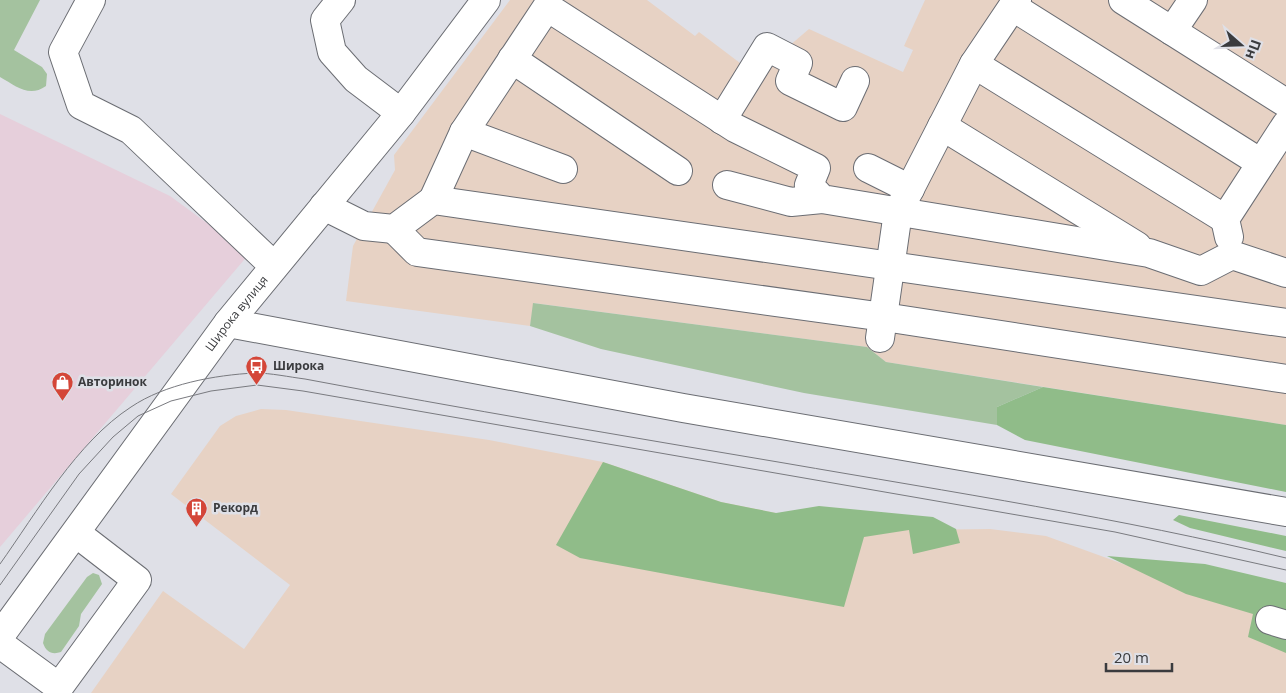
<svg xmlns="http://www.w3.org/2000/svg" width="1286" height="693" viewBox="0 0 1286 693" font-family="'Open Sans',sans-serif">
  <rect width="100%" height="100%" fill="#dfe0e7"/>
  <!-- commercial -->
  <path fill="#e6cfdb" d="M0,114L170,196L249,254L0,547Z"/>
  <!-- industrial -->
  <path fill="#e7d2c4" d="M510,0H647L695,36L699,32L744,66L782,52L809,29L903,72L913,50L904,46L925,0H1286V425L886,362L867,347L534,303L530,326L346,301L353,246L395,170L394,155Z
    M261,409L286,410L489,440L603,462L721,502L776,513L910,530L990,529L1046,536L1286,623V693H91L163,591L244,649L290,585L171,494L220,426L236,416Z"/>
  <!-- green -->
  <path fill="#a4c29f" d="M0,0H40L14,50L42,67L47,74L46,86C29,98 16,86 0,77Z
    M533,303L867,347L886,362L1043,387L997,407V425L804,393L601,349L530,326Z
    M93,573L99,575L102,584L81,614L79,626L61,652C52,655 46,652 43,643L45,634L87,577Z"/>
  <!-- forest -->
  <path fill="#90bc89" d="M1043,387L1286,425V492L1025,440L997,425V407Z
    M603,462L721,502L776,513L819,506L933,517L956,529L960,543L913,554L909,530L864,537L844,607L580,558L556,545Z
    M1179,515L1286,536V551L1190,528L1173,520Z
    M1107,556L1205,564L1286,583V653L1248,637L1253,614L1186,594Z"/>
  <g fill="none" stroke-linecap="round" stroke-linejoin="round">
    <defs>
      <g id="minor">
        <path d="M91,0L63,52L81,105L131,130L274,266"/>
        <path d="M341,0L325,20L332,52L356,79L401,113"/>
        <path d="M1123,0L1286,103"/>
        <path d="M1013,7L1261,163"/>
        <path d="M1172,31L1193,0"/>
        <path d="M512,59L678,171"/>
        <path d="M974,64L1225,219"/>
        <path d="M722,120L767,47L798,63L790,81L843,107L855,81"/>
        <path d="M942,126L1137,246"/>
        <path d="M464,132L563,169"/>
        <path d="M868,168L910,189"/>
        <path d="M727,185L791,202L822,199"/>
        <path d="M433,200L464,132L547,7L735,128L816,168L809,185L822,199L1149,253L1201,271L1232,255L1286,273"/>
        <path d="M324,206L364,226L394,229L433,200L1286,323"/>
        <path d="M394,229L417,252L884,317L1286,379"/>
        <path d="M1229,237L1225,219L1286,125"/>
        <path d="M228,323L683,408L1286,512"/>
        <path d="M880,338L898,212L974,64L1017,0"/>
        <path d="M1270,620L1286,625"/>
        <path id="s1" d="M0,636L228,323L401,113L486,0"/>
        <path d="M0,644L59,687L137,580L76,533"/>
      </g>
    </defs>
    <!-- minor casing -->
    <use href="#minor" stroke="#6b6d73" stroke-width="30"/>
    <!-- minor -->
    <use href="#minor" stroke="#fff" stroke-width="28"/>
    <!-- tram -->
    <path stroke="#797a7f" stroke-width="1" d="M0,564C37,512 77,442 131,407C165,384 215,375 255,373C271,373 289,377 305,379C464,409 624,436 784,463C952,492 1120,518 1286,558
      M0,585L79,474L113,437L138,416L171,401L211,391L257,385L303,391L1115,532L1286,570"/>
  </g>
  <!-- icons -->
  <defs>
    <symbol id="bus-pin" viewBox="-11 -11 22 30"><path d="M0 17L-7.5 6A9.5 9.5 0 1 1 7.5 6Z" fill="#d44638" stroke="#dfe0e7"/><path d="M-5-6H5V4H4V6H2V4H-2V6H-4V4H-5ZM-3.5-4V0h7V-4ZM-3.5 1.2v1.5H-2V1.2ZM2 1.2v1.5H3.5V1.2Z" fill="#fff"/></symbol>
    <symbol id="shop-pin" viewBox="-11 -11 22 30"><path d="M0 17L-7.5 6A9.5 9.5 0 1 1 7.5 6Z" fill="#d44638" stroke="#dfe0e7"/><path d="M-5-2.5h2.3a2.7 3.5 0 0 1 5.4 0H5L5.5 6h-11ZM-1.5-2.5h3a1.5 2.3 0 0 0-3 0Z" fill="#fff"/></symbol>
    <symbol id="building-pin" viewBox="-11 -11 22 30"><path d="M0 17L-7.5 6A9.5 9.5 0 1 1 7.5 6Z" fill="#d44638" stroke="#dfe0e7"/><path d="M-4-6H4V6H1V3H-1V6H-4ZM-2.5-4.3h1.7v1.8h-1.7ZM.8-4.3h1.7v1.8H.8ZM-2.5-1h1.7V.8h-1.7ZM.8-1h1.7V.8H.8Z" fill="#fff"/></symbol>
  </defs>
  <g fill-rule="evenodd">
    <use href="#bus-pin" x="244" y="354" width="25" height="34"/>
    <use href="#shop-pin" x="50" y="370" width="25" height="34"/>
    <use href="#building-pin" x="184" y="496" width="25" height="34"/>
  </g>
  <g text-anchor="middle" stroke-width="5" stroke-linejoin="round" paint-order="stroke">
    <!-- street labels -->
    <g font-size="12" fill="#3a3b3e" stroke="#dfe0e7">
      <text dy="4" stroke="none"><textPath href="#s1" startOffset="400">Широка вулиця</textPath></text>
    </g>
    <!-- poi labels -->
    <g font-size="12" font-weight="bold" fill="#3a3b3e" stroke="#dfe0e7" text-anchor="start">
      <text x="273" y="370">Широка</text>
      <text x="78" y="386">Авторинок</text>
      <text x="213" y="512">Рекорд</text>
    </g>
  </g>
  <!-- north arrow -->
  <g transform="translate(1241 45) rotate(110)" stroke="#dfe0e7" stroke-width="4" paint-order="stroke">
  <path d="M0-4L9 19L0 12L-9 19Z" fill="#3a3b3e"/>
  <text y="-8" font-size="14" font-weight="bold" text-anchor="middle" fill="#3a3b3e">Пн</text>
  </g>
  <!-- scale -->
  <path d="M1106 663v8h66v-8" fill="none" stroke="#3a3b3e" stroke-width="2.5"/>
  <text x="1114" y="663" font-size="15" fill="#3a3b3e" stroke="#dfe0e7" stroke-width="4" paint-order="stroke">20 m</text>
</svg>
